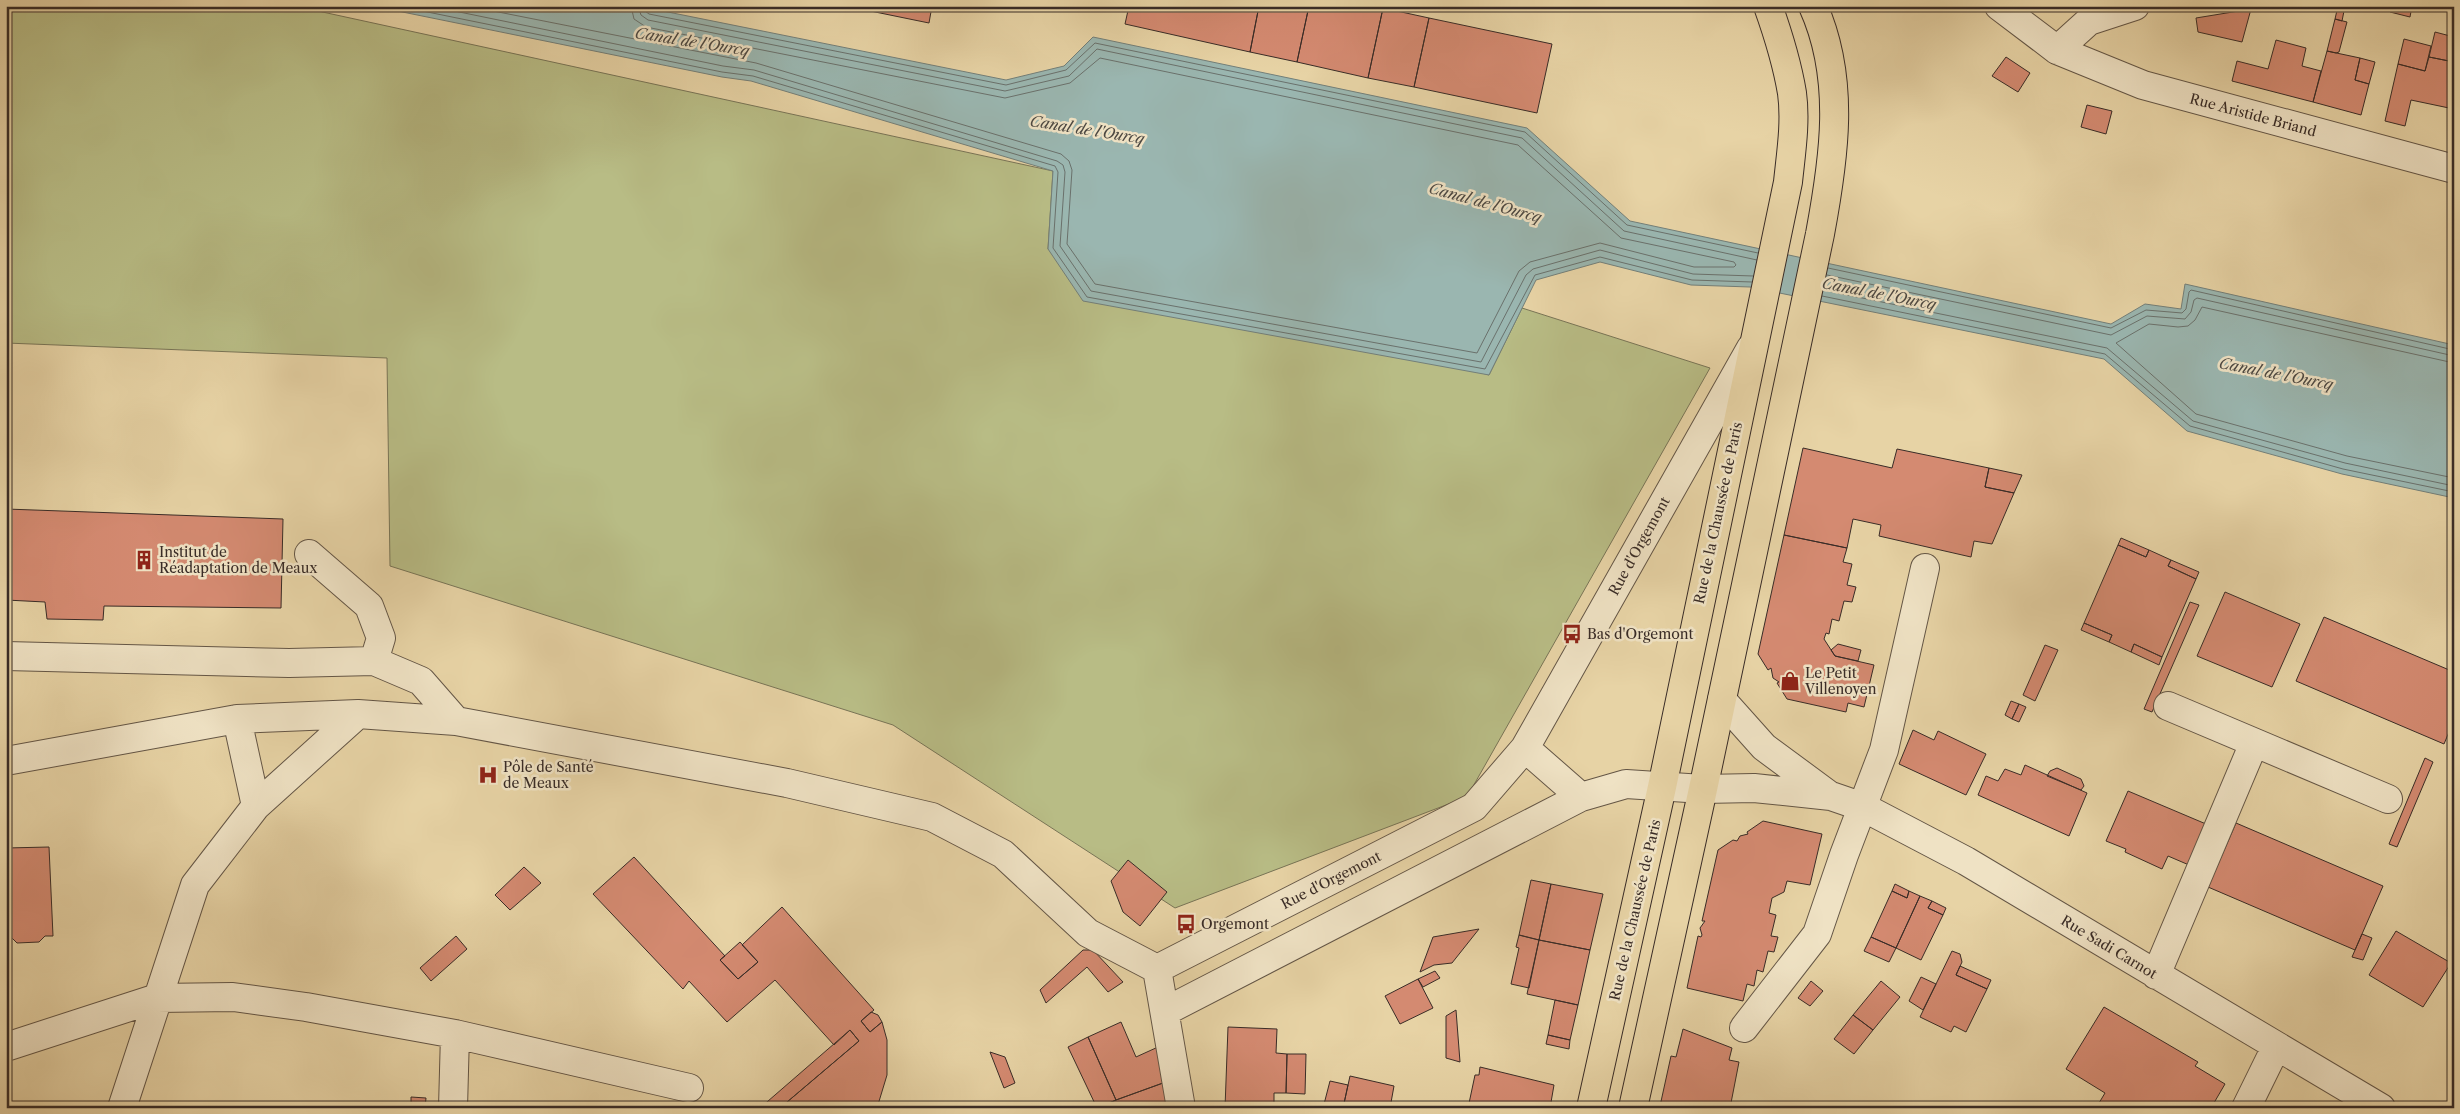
<svg xmlns="http://www.w3.org/2000/svg" width="2460" height="1114" viewBox="0 0 2460 1114" font-family="'Libre Caslon Text',serif">
  <rect width="100%" height="100%" fill="#e7d3a5"/>
  <filter id="stains"><feTurbulence type="fractalNoise" baseFrequency=".004" numOctaves="4"/><feColorMatrix values="0 0 0 0 .2 0 0 0 0 .09 0 0 0 0 .02 0 0 0 .5 -.17"/></filter>
  <radialGradient id="worn" r=".72"><stop offset=".6" stop-color="#630" stop-opacity="0"/><stop offset="1" stop-color="#630" stop-opacity=".3"/></radialGradient>
  <!-- green -->
  <path fill="#b8bc85" stroke="#787456" d="M6,6H295L1053,171L1048,249L1489,375L1522,308L1710,368L1467,797L1175,908L893,725L390,566L387,358L6,343Z"/>
  <!-- water -->
  <path fill="#9ab6b0" stroke="#737f79" d="M373,6H638L1006,80L1064,66L1093,37L1527,128L1630,221L2111,324L2145,304L2181,309L2185,284L2454,345V498L2342,474L2187,431L2104,359L1750,287L1691,285L1600,262L1536,280L1489,375L1083,301L1048,249L1053,171L751,81L722,77Z"/>
  <g fill="none" stroke-linecap="round" stroke-linejoin="round">
    <!-- shore -->
    <path stroke="#6a716c" stroke-width="1" d="M398,6L722,72L753,76L1055,166L1058,172L1053,248L1087,297L1485,369L1535,275L1600,257L1692,280L1752,282
      M430,6L723,66L754,70L1057,161L1063,165L1065,172L1060,246L1091,291L1481,362L1526,275L1533,269L1600,250L1693,274L1753,276
      M468,6L756,63L1061,154L1069,161L1072,170L1067,244L1095,284L1477,353L1519,271L1530,262L1600,243L1694,267H1734L1736,265L1734,262L1621,238L1518,145L1100,58L1070,83L1005,98L646,27L634,19L631,6
      M638,6L641,15L648,20L1005,91L1069,76L1097,49L1522,138L1624,231L1757,260
      M644,6L645,11L649,14L1006,85L1066,70L1095,43L1525,132L1627,225L1758,253
      M1828,268L2111,328L2146,310L2182,313L2186,309L2189,292L2191,290L2454,350
      M1827,275L2111,335L2147,316L2185,319L2191,312L2194,300L2197,298L2454,356
      M1823,290L2107,348L2193,421L2345,463L2454,486
      M1822,296L2105,354L2190,426L2343,469L2454,492
      M2454,363L2202,307L2195,320L2188,326L2178,327L2149,324L2116,343L2196,414L2347,456L2454,478"/>
  </g>
  <!-- building -->
  <path fill="#d48a71" stroke="#392c27" d="M846,6H932L929,23Z
    M1129,6H1259L1250,52L1125,24Z
    M1259,6H1309L1297,62L1250,52Z
    M1309,6L1383,8L1368,78L1297,62Z
    M2338,6H2345L2342,21L2335,19Z
    M2392,6H2412L2410,17L2390,12Z
    M1383,8L1429,18L1414,87L1368,78Z
    M2251,9L2242,42L2198,32L2196,18Z
    M1429,18L1552,44L1537,113L1414,87Z
    M2335,19L2347,22L2339,52L2336,53L2327,51Z
    M2435,32L2454,37V62L2429,57Z
    M2404,39L2431,46L2425,71L2398,64Z
    M2276,40L2306,48L2302,66L2321,71L2313,102L2232,81L2237,61L2268,69Z
    M2327,51L2360,58L2355,80L2369,84L2361,115L2313,102Z
    M2006,57L2030,73L2018,92L1992,76Z
    M2429,57L2454,62V88L2449,108L2411,100L2405,126L2385,121L2398,64L2425,71Z
    M2360,58L2375,62L2369,84L2355,80Z
    M2087,105L2112,111L2106,134L2081,127Z
    M1803,448L1892,468L1897,449L1989,468L1985,487L2014,493L1992,544L1974,541L1971,557L1879,536L1881,525L1853,519L1847,548L1784,535Z
    M1989,468L2022,475L2014,493L1985,487Z
    M6,509L283,519L281,608L104,606L103,620L47,619L45,602L6,600Z
    M1784,535L1847,548L1843,562L1852,564L1847,585L1856,587L1852,602L1844,601L1839,621L1832,619L1829,634L1826,633L1824,639L1835,656L1874,665L1864,707L1848,703L1846,712L1787,699L1777,683L1779,682L1773,678L1771,668L1768,670L1758,654Z
    M2121,538L2149,550L2146,557L2118,545Z
    M2118,545L2146,557L2149,550L2171,560L2168,566L2196,579L2162,657L2134,644L2131,652L2109,642L2112,635L2084,623Z
    M2171,560L2199,572L2196,579L2168,566Z
    M2225,592L2300,624L2272,687L2197,656Z
    M2190,602L2199,605L2152,712L2144,709Z
    M2324,617L2454,672V720L2444,744L2296,681Z
    M2084,623L2112,635L2109,642L2081,630Z
    M1838,644L1861,650L1858,661L1835,656L1831,650Z
    M2134,644L2162,657L2159,665L2131,652Z
    M2045,645L2058,650L2035,701L2023,695Z
    M2011,701L2019,704L2012,719L2005,715Z
    M2019,704L2026,707L2019,722L2012,719Z
    M1913,730L1934,740L1938,731L1986,754L1966,795L1899,764Z
    M2425,758L2433,762L2397,847L2389,844Z
    M2025,765L2087,793L2069,836L1978,795L1986,776L1998,781L2005,769L2021,775Z
    M2057,768L2081,779L2084,786L2081,790L2047,776L2050,771Z
    M2128,791L2206,824L2189,865L2168,856L2162,869L2125,852L2126,849L2106,841Z
    M1763,821L1822,834L1810,885L1787,881L1784,892L1772,898L1769,913L1776,915L1771,936L1778,937L1774,952L1768,951L1763,972L1757,970L1754,986L1747,984L1743,1001L1687,988L1698,936L1701,937L1702,935L1700,928L1705,921H1702L1718,850L1733,840L1737,841L1740,836L1748,834L1747,832Z
    M2236,823L2383,886L2355,950L2208,887Z
    M49,847L53,936H45L39,942L17,943L12,938H6V848Z
    M634,857L725,956L720,960L738,979L758,962L742,945L782,907L874,1010L861,1021L870,1032L882,1022L887,1040V1075L877,1108H780L859,1041L850,1030L834,1045L775,980L727,1022L689,981L683,989L593,894Z
    M1128,860L1167,892L1140,926L1123,912L1111,881Z
    M524,867L541,883L510,910L495,895Z
    M1531,880L1551,884L1539,940L1519,935Z
    M1551,884L1603,894L1590,950L1539,940Z
    M1895,884L1909,891L1907,898L1892,891Z
    M1892,891L1907,898L1909,891L1920,896L1896,948L1871,937Z
    M1920,896L1932,901L1928,908L1943,915L1921,960L1896,948Z
    M1932,901L1946,908L1943,915L1928,908Z
    M1479,929L1452,963L1434,965L1420,972L1433,937Z
    M2396,931L2451,963L2423,1007L2369,975Z
    M2362,934L2372,938L2363,960L2352,957Z
    M1519,935L1539,940L1529,988L1511,984L1519,948L1516,947Z
    M456,936L467,949L431,981L420,968Z
    M1871,937L1896,948L1889,962L1864,951Z
    M1539,940L1590,950L1578,1005L1527,994Z
    M740,942L758,962L738,979L720,960Z
    M1083,950H1093L1123,982L1108,992L1087,967L1046,1003L1040,990Z
    M1952,951L1960,954L1962,962L1956,975L1987,989L1966,1032L1954,1026L1951,1032L1920,1017Z
    M1960,966L1991,980L1987,989L1956,975Z
    M1435,971L1440,978L1423,987L1418,979Z
    M1921,977L1936,984L1923,1010L1909,1001Z
    M1418,979L1433,1008L1400,1024L1385,996Z
    M1811,981L1823,991L1810,1006L1798,998Z
    M1881,981L1900,997L1873,1030L1853,1015Z
    M1555,1000L1578,1005L1570,1040L1548,1035Z
    M2104,1007L2198,1062L2195,1066L2225,1084L2211,1108H2096L2105,1093L2066,1069Z
    M1456,1010L1460,1062L1446,1058V1016Z
    M871,1012L878,1015L882,1022L870,1032L861,1021Z
    M1853,1015L1873,1030L1854,1054L1834,1039Z
    M1121,1022L1136,1057L1158,1047L1163,1083L1116,1100L1088,1037Z
    M1228,1027L1277,1029L1276,1053L1287,1054L1286,1093H1274V1108H1225Z
    M1683,1029L1732,1048L1729,1060L1739,1062L1730,1108H1665L1660,1106L1671,1056L1676,1057Z
    M850,1030L859,1041L780,1108H760Z
    M1548,1035L1570,1040L1569,1049L1546,1044Z
    M1088,1037L1116,1100L1097,1108L1068,1047Z
    M990,1052L1005,1057L1015,1083L1004,1088Z
    M1287,1054H1306L1305,1094L1286,1093Z
    M1480,1067L1554,1085L1550,1108H1468L1475,1075H1479Z
    M1350,1076L1394,1086L1390,1108H1343Z
    M1330,1081L1348,1085L1343,1108H1323Z
    M1163,1083L1167,1108H1097L1116,1100Z
    M411,1097L426,1098L425,1108H411Z"/>
  <g fill="none" stroke-linecap="round" stroke-linejoin="round">
    <defs>
      <path id="minor" d="M1999,6L2057,50L2143,85L2454,169
        M2057,50L2089,21L2135,6
        M6,656L289,663L374,661L381,638L369,606L309,554
        M374,661L421,681L456,721
        M1722,700L1764,747L1829,795
        M2168,706L2388,799
        M237,719L256,806
        M1525,748L1581,797
        M6,761L237,719L358,714L456,721L787,783L932,817L1003,854L1088,933L1157,969
        M1157,969L1474,807L1525,748L1751,348
        M1157,969L1181,1108
        M2156,975L2254,743
        M1166,1011L1581,797L1626,784L1703,789L1754,788L1831,796L1863,807L1966,861L2381,1108
        M1744,1028L1817,934L1844,855L1884,750L1925,568
        M6,1047L157,998L233,997L306,1007L455,1034L689,1088
        M122,1108L195,885L256,806L358,714
        M453,1108L455,1034
        M2246,1108L2276,1047"/>
      <path id="major" d="M1591,1108L1662,787L1788,182C1791,153 1796,122 1792,93C1787,63 1778,34 1768,6
        M1633,1108L1703,789L1820,234C1834,159 1846,79 1813,6"/>
    </defs>
    <!-- minor casing -->
    <use href="#minor" stroke="#645646" stroke-width="30"/>
    <!-- major casing -->
    <use href="#major" stroke="#392c27" stroke-width="30"/>
    <!-- minor -->
    <use href="#minor" stroke="#efe2c4" stroke-width="28"/>
    <!-- major -->
    <use href="#major" stroke="#e7d3a5" stroke-width="28"/>
  </g>
  <!-- icons -->
  <defs>
    <symbol id="building-bare" viewBox="-9 -9 18 18"><path d="M-4-6H4V6H1V3H-1V6H-4ZM-2.5-4.3h1.7v1.8h-1.7ZM.8-4.3h1.7v1.8H.8ZM-2.5-1h1.7V.8h-1.7ZM.8-1h1.7V.8H.8Z" fill="#8f2418" stroke="#efe2c4" stroke-width="2.5" paint-order="stroke"/></symbol>
    <symbol id="bus-bare" viewBox="-9 -9 18 18"><path d="M-5-6H5V4H4V6H2V4H-2V6H-4V4H-5ZM-3.5-4V0h7V-4ZM-3.5 1.2v1.5H-2V1.2ZM2 1.2v1.5H3.5V1.2Z" fill="#8f2418" stroke="#efe2c4" stroke-width="2.5" paint-order="stroke"/></symbol>
    <symbol id="shop-bare" viewBox="-9 -9 18 18"><path d="M-5-2.5h2.3a2.7 3.5 0 0 1 5.4 0H5L5.5 6h-11ZM-1.5-2.5h3a1.5 2.3 0 0 0-3 0Z" fill="#8f2418" stroke="#efe2c4" stroke-width="2.5" paint-order="stroke"/></symbol>
    <symbol id="hospital-bare" viewBox="-9 -9 18 18"><path d="M-5-5h3v3.5h4V-5h3V5h-3V1.5h-4V5h-3Z" fill="#8f2418" stroke="#efe2c4" stroke-width="2.5" paint-order="stroke"/></symbol>
  </defs>
  <g fill-rule="evenodd">
    <use href="#building-bare" x="130" y="546" width="28" height="28"/>
    <use href="#bus-bare" x="1558" y="620" width="28" height="28"/>
    <use href="#shop-bare" x="1776" y="667" width="28" height="28"/>
    <use href="#hospital-bare" x="474" y="761" width="28" height="28"/>
    <use href="#bus-bare" x="1172" y="910" width="28" height="28"/>
  </g>
  <g text-anchor="middle" stroke-width="5" stroke-linejoin="round" paint-order="stroke">
    <!-- street labels -->
    <g font-size="14" fill="#392c27" stroke="#efe2c4">
      <text transform="translate(2253 115) rotate(15)" y="5">Rue Aristide Briand</text>
      <text transform="translate(1718 513) rotate(-78)" y="5">Rue de la Chaussée de Paris</text>
      <text transform="translate(1639 546) rotate(-61)" y="5">Rue d'Orgemont</text>
      <text transform="translate(1331 880) rotate(-27)" y="5">Rue d'Orgemont</text>
      <text transform="translate(1635 910) rotate(-77)" y="5">Rue de la Chaussée de Paris</text>
      <text transform="translate(2109 947) rotate(31)" y="5">Rue Sadi Carnot</text>
    </g>
    <!-- poi labels -->
    <g font-size="14" fill="#392c27" stroke="#efe2c4" text-anchor="start">
      <text x="159" y="557">Institut de<tspan x="159" dy="16">Réadaptation de Meaux</tspan></text>
      <text x="1587" y="639">Bas d'Orgemont</text>
      <text x="1805" y="678">Le Petit<tspan x="1805" dy="16">Villenoyen</tspan></text>
      <text x="503" y="772">Pôle de Santé<tspan x="503" dy="16">de Meaux</tspan></text>
      <text x="1201" y="929">Orgemont</text>
    </g>
    <!-- water labels -->
    <g font-size="15" font-style="italic" fill="#4c4842" stroke="#efe2c4">
      <text transform="translate(692 42) rotate(9)" y="5">Canal de l'Ourcq</text>
      <text transform="translate(1087 130) rotate(9)" y="5">Canal de l'Ourcq</text>
      <text transform="translate(1485 203) rotate(15)" y="5">Canal de l'Ourcq</text>
      <text transform="translate(1879 294) rotate(11)" y="5">Canal de l'Ourcq</text>
      <text transform="translate(2276 374) rotate(11)" y="5">Canal de l'Ourcq</text>
    </g>
  </g>
  <!-- margin -->
  <rect width="2460" height="1114" fill="none" stroke="#e7d3a5" stroke-width="25"/>
  <rect x="8" y="8" width="2445" height="1099" fill="none" stroke="#392c27" stroke-width="2.5"/>
  <rect x="12" y="12" width="2435" height="1089" fill="none" stroke="#392c27"/>
  <rect width="100%" height="100%" filter="url(#stains)"/>
  <rect width="100%" height="100%" fill="url(#worn)"/>
</svg>
